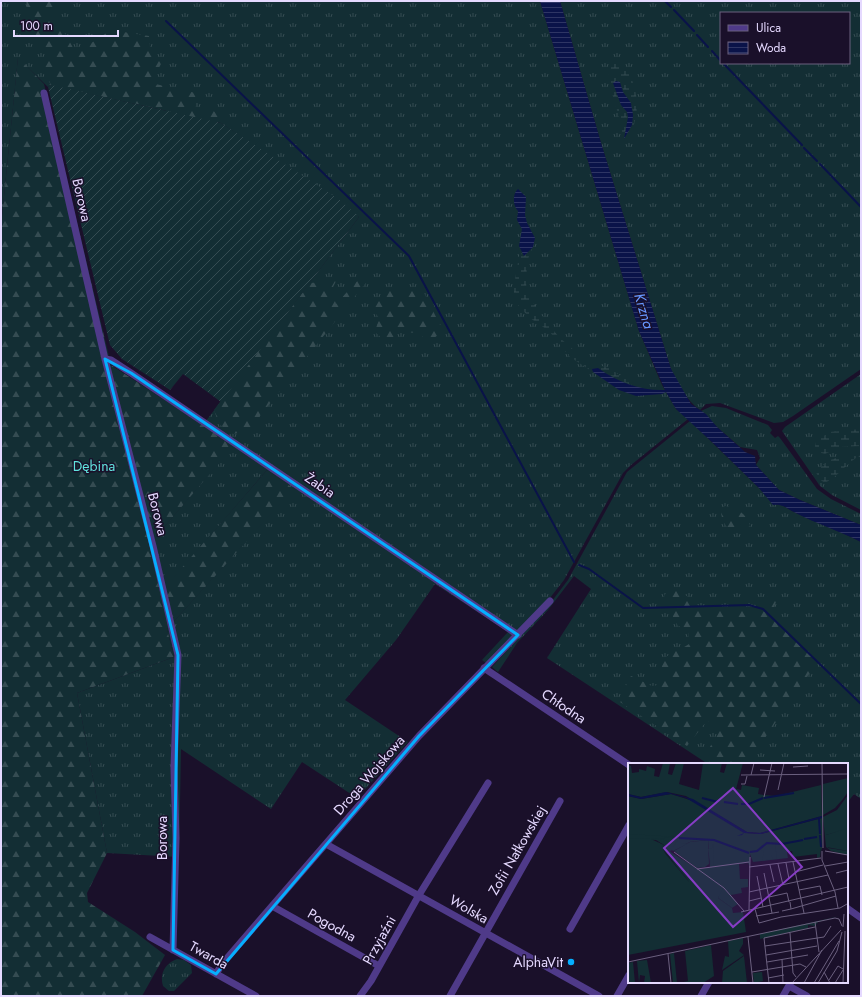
<svg xmlns="http://www.w3.org/2000/svg" width="862" height="997" viewBox="0 0 862 997" font-family="Jost,sans-serif">
  <defs>
    <pattern id="grass-tufts" width="24" height="20" patternUnits="userSpaceOnUse"><rect width="24" height="20" fill="#132e34"/><path d="M3 7l-1-3M5 7V3M7 7l1-3M15 17l-1-3M17 17v-4M19 17l1-3" fill="none" stroke="#354c52"/></pattern>
    <pattern id="forest-firs" width="22" height="20" patternUnits="userSpaceOnUse"><rect width="22" height="20" fill="#132e34"/><path d="M5 1l3.5 6h-7zM16 11l3.5 6h-7z" fill="#354c52"/></pattern>
    <pattern id="wetland-marsh" width="20" height="14" patternUnits="userSpaceOnUse"><rect width="20" height="14" fill="#132e34"/><path d="M1 5h8M5 5V1M11 12h8M15 12V8" fill="none" stroke="#354c52"/></pattern>
    <pattern id="garden-furrows" width="10" height="10" patternUnits="userSpaceOnUse"><rect width="10" height="10" fill="#132e34"/><path d="M-1 1l2-2M0 10L10 0M9 11l2-2" fill="none" stroke="#354c52"/></pattern>
    <pattern id="water-rules" width="6" height="5" patternUnits="userSpaceOnUse"><rect width="6" height="5" fill="#0a1349"/><path d="M0 2.5h6" fill="none" stroke="#2e3564"/></pattern>
  </defs>
  <rect width="100%" height="100%" fill="#1a102a"/>
  <!-- grass -->
  <path fill="url(#grass-tufts)" fill-rule="evenodd" d="M1,1H540L639,331L662,385L676,409L688,419L631,465L623,473L564,580L538,613L486,663L482,660L508,632L435,584L396,640L345,700L408,742L357,798L302,762L271,809L181,749L179,857L107,853L77,693L174,657L167,629L293,489L267,470L166,587L154,539L232,447L203,425L359,217L221,123L51,85L48,87L18,58L1,226Z
    M560,1H861V369L793,416L783,422L774,423L720,403L706,404L700,410C686,400 678,384 671,369L601,143ZM721,13H849V63H721Z
    M861,374V510L832,495L820,486L782,431L785,427Z
    M712,406L726,408L768,425L772,430L770,433L775,438L778,436L780,438L817,489L831,499L861,514V525L800,500L779,490L756,465L760,458L757,450L740,447L717,427L701,411Z
    M690,421L759,488L773,504C784,504 787,509 796,513C817,523 840,531 861,542V799L854,794L847,803V764H708L547,658L591,589L574,576L548,610L517,643L498,672L492,667L552,601L568,580L627,472Z
    M177,959L184,960L191,965L192,973L174,991H169L163,986C159,973 166,963 177,959Z"/>
  <!-- forest -->
  <path fill="url(#forest-firs)" d="M26,1H70L51,9L76,53L111,30L149,36L150,47L162,62L151,83L196,93L195,106L198,108H211L220,117L214,124L170,117L166,110L52,86L44,74L41,60L53,61L55,56L35,42Z
    M18,57L44,84L111,365L203,425L233,447L154,539L166,586L267,470L294,489L167,629L174,657L77,693L107,853L87,893L88,902L135,932L165,955L142,996H1V226Z
    M359,279L368,280L248,431L233,434L219,424L214,410L310,283L336,281L332,289L336,304Z
    M391,287L422,289L443,331L429,342L418,333L401,332L396,335L390,345L375,332L379,318L374,311L375,305Z
    M725,506C736,508 748,514 750,526C735,536 721,528 721,510Z
    M675,590L682,591L695,605L718,608L751,607L774,593L777,594C779,600 772,606 774,614C776,620 808,647 815,655L816,659L811,671L747,764H712L706,759L707,752L721,728L719,721L716,719L706,722L687,746L620,702V697L631,676L652,686L658,685C662,673 659,659 673,652C678,649 684,648 689,644L688,628L678,626L672,615L668,614L669,606L664,596L667,592Z"/>
  <!-- wetland -->
  <path fill="url(#wetland-marsh)" fill-rule="evenodd" d="M615,60C637,71 642,109 632,129C629,135 623,141 618,146C618,140 623,136 622,131C622,115 598,70 615,60ZM622,85C623,94 628,97 631,105C636,117 630,127 625,138C626,126 632,115 621,105Z
    M533,247L527,261L526,292L547,323L560,338L584,359L593,364L610,368L619,375L647,388C628,386 614,378 598,368L592,369L593,372L570,357L549,331L530,318L517,304L514,294V286L520,250L522,255L529,253Z
    M861,429V446L840,447L825,454L818,452L815,447L816,442L829,432Z
    M861,450V455C847,462 839,476 825,483L819,479L816,472L827,461Z"/>
  <!-- garden -->
  <path fill="url(#garden-furrows)" d="M51,85L221,123L340,200L359,217L221,402L183,374L170,390L122,359L110,345L48,87Z"/>
  <!-- water -->
  <path fill="url(#water-rules)" d="M540,1H560L601,143L671,369L691,404L706,414L717,427L745,452L755,456L756,465L779,490L800,500L861,525V542C840,531 817,524 796,513C787,509 784,504 773,505L759,488L713,443L676,409L666,392L662,394L636,396L619,390L593,372L592,369L598,368C617,382 641,391 665,390L639,331Z
    M616,81L620,82L623,92L631,103L633,115L632,125L624,139L628,117L627,112L621,105L613,83Z
    M518,189L526,197L525,215L527,223L535,238L533,247L524,256L519,246L522,229L517,220L518,211C513,206 512,194 518,189Z"/>
  <g fill="none" stroke-linecap="round" stroke-linejoin="round">
    <!-- stream -->
    <path stroke="#0a1349" stroke-width="2" d="M665,1L671,7
      M674,10L694,31
      M166,21L409,256L574,562
      M697,35L708,47
      M712,51L721,61
      M723,63L802,145
      M804,148L817,161
      M820,164L861,207
      M579,565L589,569L643,608L749,605L763,609L861,704"/>
    <!-- minor -->
    <path stroke="#4f3a89" stroke-width="7" d="M44,93L105,359L153,546L178,655L174,768L176,838L173,950
      M105,359L111,360L131,373L518,635
      M484,668L629,765
      M326,844L599,996
      M272,906L379,966
      M847,908L861,918
      M570,929L629,825
      M150,937L256,996
      M216,974L222,964L419,736L550,601
      M789,986L807,996
      M360,996L371,981L419,895L488,783
      M450,996L560,801
      M617,996L629,975
      M701,996L709,982
      M783,996L791,982"/>
  </g>
  <!-- marked area -->
  <path fill="none" stroke="#05afff" stroke-width="3" stroke-linejoin="round" d="M105,359L131,373L518,635L419,736L216,974L173,950L178,655Z"/>
  <!-- markers -->
  <circle fill="#05afff" stroke="#1a102a" stroke-width="1.5" cx="571" cy="962" r="4"/>
  <g text-anchor="middle" stroke-width="3" stroke-linejoin="round" paint-order="stroke">
    <!-- street labels -->
    <g font-size="14" fill="#e5d9ff" stroke="#1a102a">
      <text transform="translate(82 200) rotate(77)" y="5">Borowa</text>
      <text transform="translate(320 485) rotate(34)" y="5">Żabia</text>
      <text transform="translate(158 514) rotate(76)" y="5">Borowa</text>
      <text transform="translate(564 706) rotate(34)" y="5">Chłodna</text>
      <text transform="translate(369 775) rotate(-49)" y="5">Droga Wojskowa</text>
      <text transform="translate(162 838) rotate(-90)" y="5">Borowa</text>
      <text transform="translate(517 850) rotate(-60)" y="5">Zofii Nałkowskiej</text>
      <text transform="translate(469 909) rotate(30)" y="5">Wolska</text>
      <text transform="translate(332 925) rotate(29)" y="5">Pogodna</text>
      <text transform="translate(379 940) rotate(-61)" y="5">Przyjaźni</text>
      <text transform="translate(209 955) rotate(29)" y="5">Twarda</text>
    </g>
    <!-- park labels -->
    <g font-size="14" fill="#61e3de" stroke="#1a102a">
      <text x="94" y="471">Dębina</text>
    </g>
    <!-- poi labels -->
    <g font-size="14" fill="#e5d9ff" stroke="#1a102a" text-anchor="end">
      <text x="563" y="967">AlphaVit</text>
    </g>
    <!-- water labels -->
    <g font-size="15" font-style="italic" fill="#6797ff" stroke="#1a102a">
      <text transform="translate(644 311) rotate(73)" y="5">Krzna</text>
    </g>
  </g>
  <!-- overview -->
  <g transform="translate(628 763)">
    <rect width="220" height="220" fill="#1a102a"/>
    <path d="M35,0H42L40,11L44,12L48,0H56L51,21L71,27L75,0H94L92,9L96,10L99,0H115L108,26L113,27L114,22L131,25L130,31L136,32L148,33L193,22L194,53L132,70L119,69L58,33L39,29L13,34L0,31V2L3,3L4,10L11,9V6L18,8L19,3L27,6L26,13L31,14ZM220,15V29L215,36L207,45L195,52V21ZM43,31L65,38L118,70L133,71L194,55V89L193,85L192,94L189,95V91L165,94L164,88L159,89L160,95L125,99L122,91V104L120,100L111,101L112,116H120V124L113,125L114,130L103,132L110,141L104,145L90,135L93,123L90,104V120L86,117L82,104L80,77L62,79L42,88L61,119L38,90L33,84L36,82L28,77L0,76V33L13,36ZM220,32V66L198,72L200,85L220,88V92L203,88L198,84L195,54L209,47Z" fill="#132e34"/>
    <path d="M0,71L50,74L23,76L36,82L34,84L37,90L61,119L41,88L70,106L86,104V117L90,119V104L93,103V123L95,125L90,135L104,145L105,150L115,149L118,169L0,192V76H22L1,75ZM33,76L41,79V82L45,84L50,77L54,81L62,80L45,88L36,79L30,77ZM139,78L147,81L149,96H145L143,92V96L134,98L136,88L130,86ZM85,81L86,102L83,103L80,86L84,85ZM212,153L190,159L187,163L180,162V165L132,176V171ZM115,175V181L111,188L116,192L94,207L97,193L101,194L100,178ZM83,182L86,213L75,220H51L60,218L57,188ZM46,190L49,220H45L42,191ZM116,193L119,220H94L95,208ZM19,197L23,220H16L17,213L12,212L11,220L9,198ZM5,199L7,220H0V200Z" fill="#132e34"/>
    <path d="M134,209L135,218L126,220L125,210Z" fill="#132e34"/>
    <path d="M220,65V88L198,84V72ZM80,77L81,101L77,104L69,105L46,88L62,79Z" fill="#132e34"/>
    <path d="M38,29L65,36L119,69L132,70L194,53V55L133,71L116,70L114,72L109,73L116,70L58,35L43,31L13,36L0,33V31L13,34Z" fill="#0a1349"/>
    <path fill="none" stroke="#0a1349" stroke-width="2" d="M74,35L90,39M136,35L166,30M96,39L110,41M113,41H121L135,35M191,56L192,71M192,72L193,84M51,75L86,77L121,90M176,76L189,74M122,89L129,88L139,80L154,81L175,77"/>
    <path fill="none" stroke="#6b607f" stroke-width="1" d="M0,0H15M194,0L195,85M165,4L180,3M132,7L147,8M113,12L220,11M123,12L126,0M113,21H117L119,13M150,27L156,0M136,34L144,0M194,88V97L207,129L210,145M197,88L220,92M46,89L96,125L116,148M165,99L176,150M158,100L161,116M150,101L155,122M142,102L146,119M197,103L220,99M121,104L193,95M69,106L121,99M167,109L195,102M136,110L144,150M208,110L220,107M129,113L135,144M171,127L192,123L194,132M121,129L200,112M141,134L159,130L161,139M121,138L133,135M127,146L131,160L153,154L212,145L219,141M163,146L208,133M121,147L122,94M154,148L163,146L162,139M113,149L220,124M128,153L151,149M187,159L191,189M215,164L216,151M162,170L165,210L168,214M120,174L125,220M137,183L196,174L203,163M40,191L43,220M138,192L189,183M154,196L155,220M0,199L207,155L211,156L214,163M139,199L180,192M124,209L172,201L178,204M196,209L202,220M140,215L156,212M201,217L210,203L215,206M141,220L136,175L187,164M164,220L213,167M176,220L194,187M186,220L211,178M190,220L209,188L214,169M207,220L215,207M215,220L217,168"/>
    <path fill="#863dc5" fill-opacity="0.15" stroke="#863dc5" stroke-width="2" d="M105,25L174,104L105,164L36,85Z"/>
    <rect width="220" height="220" fill="none" stroke="#e5d9ff" stroke-width="2"/>
  </g>
  <!-- border -->
  <rect width="862" height="997" fill="none" stroke="#e5d9ff" stroke-width="4"/>
  <!-- legend -->
  <rect x="720" y="12" width="130" height="52" fill="#1a102a" stroke="#6b607f"/>
  <rect x="728" y="25" width="20" height="6" fill="#4f3a89" stroke="#6b607f"/>
  <text x="756" y="32" font-size="12" fill="#e5d9ff">Ulica</text>
  <rect x="728" y="42" width="20" height="12" fill="url(#water-rules)" stroke="#6b607f"/>
  <text x="756" y="52" font-size="12" fill="#e5d9ff">Woda</text>
  <!-- scale -->
  <path d="M14 30v6h104v-6" fill="none" stroke="#e5d9ff" stroke-width="2"/>
  <text x="20" y="30" font-size="12" fill="#e5d9ff" stroke="#1a102a" stroke-width="3" paint-order="stroke">100 m</text>
</svg>
